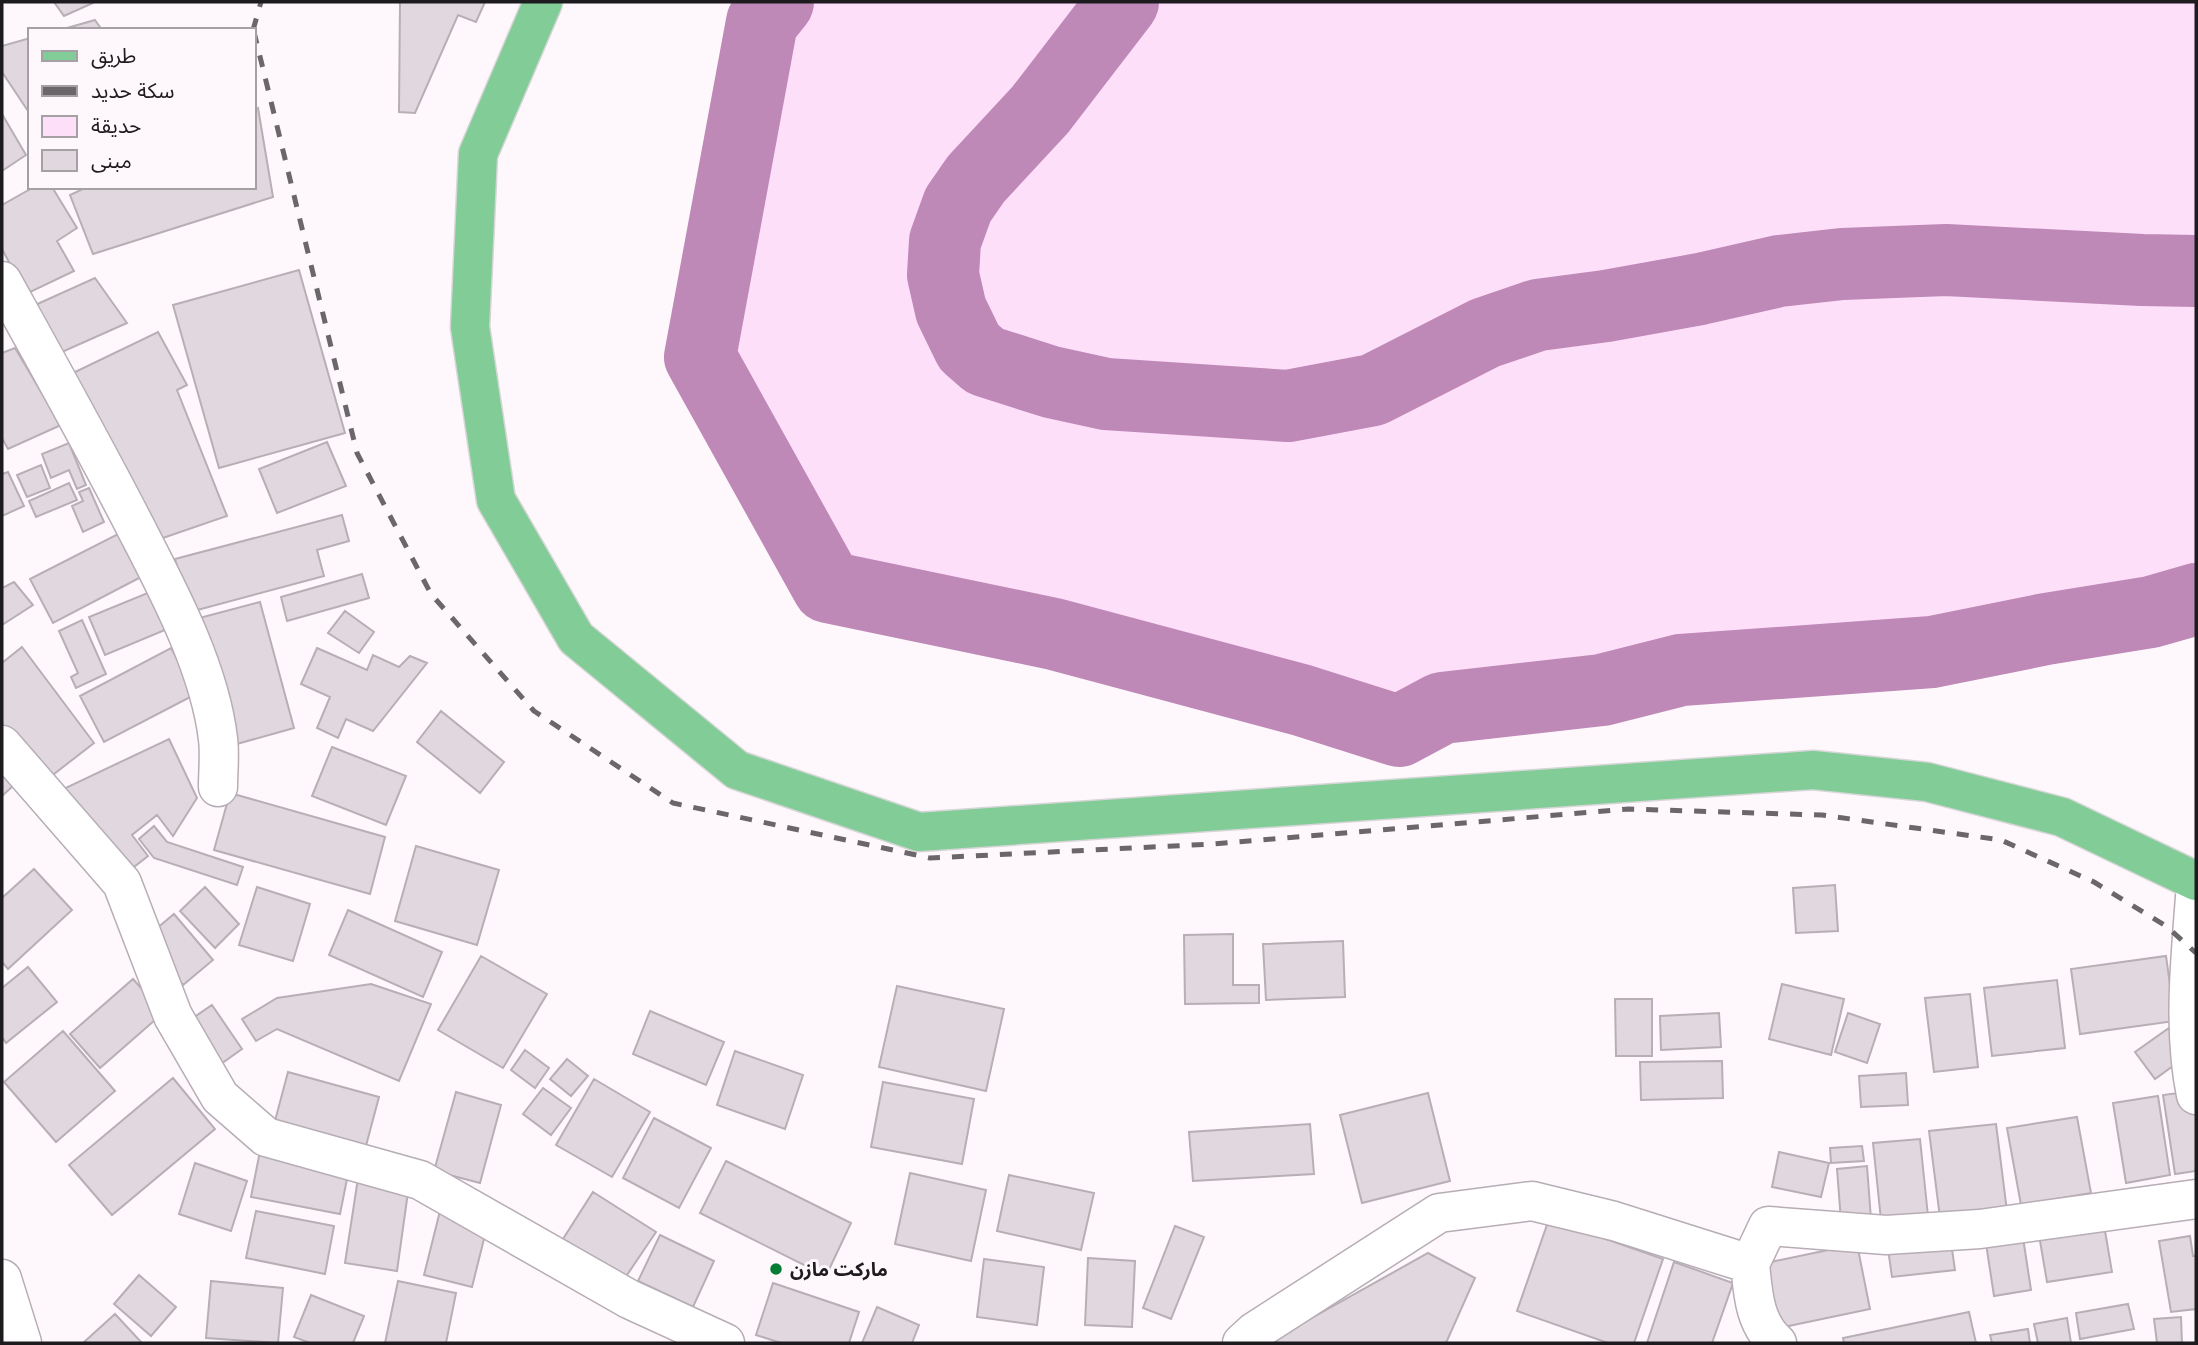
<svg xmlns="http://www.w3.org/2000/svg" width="2198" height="1345" viewBox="0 0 2198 1345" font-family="Figtree,'Noto Sans Arabic',sans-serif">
  <rect width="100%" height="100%" fill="#fef8fd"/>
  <!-- green -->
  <path fill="#fedffa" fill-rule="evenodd" d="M778,2H2196V270L2096,269L2196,278V599L1932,652L1602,690L1399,731L828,587L700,357L762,22ZM1842,264L1974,267L1621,304ZM1595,309V310L1432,361L1485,333Z"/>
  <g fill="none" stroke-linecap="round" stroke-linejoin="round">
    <!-- river -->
    <path stroke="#be88b7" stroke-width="72" d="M778,2L762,22L700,357L828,587L1054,634L1301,700L1399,731L1442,708L1602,690L1681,670L1932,652L2046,629L2151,612L2196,599
      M1123,2L1040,110L976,179L958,205L945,241L943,275L951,310L969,347L985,361L1051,382L1106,394L1288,406L1373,390L1485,333L1538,315L1606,306L1700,289L1779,271L1842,264L1946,260L2142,270L2196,271"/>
  </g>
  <!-- building -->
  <path fill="#e1d7df" stroke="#b8aeb6" stroke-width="2" d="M54,2H95L64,16Z
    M400,2H485L476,22L458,15L415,113L399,112Z
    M95,20L102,30H60Z
    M30,38V114L2,72V46Z
    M258,108L273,197L93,254L70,195L87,187H254V110Z
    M2,114L26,155L2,171Z
    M34,187H52L77,228L57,241L74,271L26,294L2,249V205Z
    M299,270L345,433L219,468L173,305Z
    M95,278L127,323L62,352L33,306Z
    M158,332L187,385L177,390L227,516L160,539L73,373Z
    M15,348L61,425L8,449L2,438V353Z
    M327,442L346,486L277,513L259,469Z
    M69,443L86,485L77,489L69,470L51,478L42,454Z
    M41,465L50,488L27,497L17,475Z
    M8,472L24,506L2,516V474Z
    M69,483L77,500L36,517L29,501Z
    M89,488L104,522L83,532L72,506L83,501L79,492Z
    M342,515L349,541L317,550L324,576L190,612L175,559Z
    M118,534L141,577L53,623L30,579Z
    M362,574L369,598L287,621L281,597Z
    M14,582L33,605L2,625V588Z
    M150,592L165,630L105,655L89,617Z
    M260,602L294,728L226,747L192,620Z
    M345,611L374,632L359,653L328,633Z
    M82,620L106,674L76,688L71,677L78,673L59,631Z
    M22,647L94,743L45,781L2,724V663Z
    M171,648L196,694L104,742L80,696Z
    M317,648L367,670L373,655L399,667L410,656L427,663L373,731L346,719L338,738L317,728L330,697L301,684Z
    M441,711L504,762L480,793L417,742Z
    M169,739L197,798L173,836L157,815L132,835L148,856L121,877L55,793Z
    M332,747L406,776L386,825L312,796Z
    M2,773L13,786L2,796Z
    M230,793L385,837L370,894L214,850Z
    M154,826L167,842L243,867L237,885L154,858L139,839Z
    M416,846L499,870L477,945L395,921Z
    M34,869L72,910L8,969L2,962V898Z
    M1835,885L1838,931L1796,933L1793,888Z
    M205,887L239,924L215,948L180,911Z
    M257,887L310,904L293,961L239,945Z
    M348,910L442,952L423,997L329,955Z
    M174,914L213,960L183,985L144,939Z
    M1233,934V985H1259V1003L1185,1004L1184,935Z
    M1343,941L1345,997L1266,1000L1263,944Z
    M481,956L547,994L503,1068L438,1030Z
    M2166,956L2175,1021L2080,1034L2071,969Z
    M28,967L57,1002L6,1043L2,1037V988Z
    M133,979L163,1013L100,1068L70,1034Z
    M2057,980L2065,1048L1992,1056L1984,988Z
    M371,984L431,1004L399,1081L277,1029L256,1041L242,1019L277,998Z
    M1782,984L1844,999L1831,1055L1769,1039Z
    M897,986L1004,1009L986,1091L879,1067Z
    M1970,994L1978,1067L1934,1072L1925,998Z
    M1615,999H1652V1056H1616Z
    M212,1005L242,1049L218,1066L187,1022Z
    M650,1011L724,1042L706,1085L633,1054Z
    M1719,1013L1721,1047L1661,1050L1660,1016Z
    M1848,1013L1880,1024L1867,1063L1835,1052Z
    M2169,1028L2188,1055L2155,1079L2135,1052Z
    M63,1031L115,1091L56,1142L4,1082Z
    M525,1050L549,1068L535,1088L511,1070Z
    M735,1051L803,1075L785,1129L717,1105Z
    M567,1059L588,1076L571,1096L550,1079Z
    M1722,1061L1723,1098L1641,1100L1640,1062Z
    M288,1072L379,1097L363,1157L272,1132Z
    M1906,1073L1908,1105L1861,1107L1859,1076Z
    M173,1078L215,1129L112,1215L69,1165Z
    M594,1079L650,1112L612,1177L556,1145Z
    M883,1082L974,1099L962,1164L871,1147Z
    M543,1088L571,1108L551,1135L523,1114Z
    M2193,1091L2196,1114V1171L2175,1174L2163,1095Z
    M456,1092L501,1105L480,1183L434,1171Z
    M1428,1093L1450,1181L1362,1203L1340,1115Z
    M2158,1096L2170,1175L2126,1183L2113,1103Z
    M2077,1117L2091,1193L2021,1205L2007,1128Z
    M654,1118L711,1148L679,1208L623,1178Z
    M1310,1124L1314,1174L1193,1181L1189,1132Z
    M1996,1124L2007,1211L1940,1218L1929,1131Z
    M1920,1139L1928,1216L1881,1220L1873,1143Z
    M1862,1146L1864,1161L1831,1163L1830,1148Z
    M260,1151L349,1169L340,1214L251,1197Z
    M1779,1152L1829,1163L1821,1197L1772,1187Z
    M726,1161L851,1223L826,1276L700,1213Z
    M195,1163L247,1181L231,1231L179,1214Z
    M1867,1166L1871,1219L1841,1221L1837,1169Z
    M910,1173L986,1190L971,1261L895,1244Z
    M1009,1175L1094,1193L1081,1250L997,1231Z
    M358,1178L409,1185L397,1271L345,1263Z
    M593,1192L656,1232L625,1278L563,1239Z
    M256,1211L334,1226L325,1274L246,1258Z
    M440,1211L488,1223L472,1287L424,1275Z
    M1549,1219L1663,1259L1634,1343H1608L1517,1311Z
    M2104,1225L2112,1272L2047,1282L2039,1235Z
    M1175,1226L1204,1237L1171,1319L1143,1308Z
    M2022,1231L2031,1290L1994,1296L1985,1237Z
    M660,1235L714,1261L693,1307L638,1281Z
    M2190,1236L2193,1256H2196V1309L2171,1312L2159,1241Z
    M1951,1242L1955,1270L1892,1277L1888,1249Z
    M1857,1244L1870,1309L1779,1328L1766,1263Z
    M1428,1253L1475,1278L1446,1343H1274L1283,1334Z
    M1088,1258L1135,1261L1132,1327L1085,1325Z
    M984,1259L1044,1267L1037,1325L977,1317Z
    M1674,1262L1733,1283L1712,1343H1647Z
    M139,1275L176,1307L151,1336L114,1304Z
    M211,1281L283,1288L278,1343L206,1338Z
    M398,1281L456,1293L446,1343H385Z
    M773,1283L859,1312L849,1343H781L756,1335Z
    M311,1295L364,1316L353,1343H310L294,1337Z
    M2128,1304L2134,1329L2080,1339L2076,1313Z
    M877,1307L919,1325L912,1343H862Z
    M1969,1312L1976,1343H1844L1843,1338Z
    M115,1314L142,1343H83Z
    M2181,1317L2182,1343H2157L2154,1319Z
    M2067,1318L2071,1343H2038L2034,1324Z
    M2028,1329L2030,1343H1992L1990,1335Z"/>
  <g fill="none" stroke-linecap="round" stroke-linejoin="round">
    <defs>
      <path id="street" d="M2,281C48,364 94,446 137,530C169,592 210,669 218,739C220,754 218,771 218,787
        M2,745L122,883L173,1016L220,1097L266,1137L420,1180L629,1299L725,1343
        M2196,884C2191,953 2182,1027 2196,1095
        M1750,1264L1768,1226L1886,1235L1980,1229L2196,1199
        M2,1279L22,1343
        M1242,1343L1254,1332L1439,1213L1532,1201L1614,1221L1750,1264C1753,1293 1754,1323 1777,1343"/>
      <path id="primary" d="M543,2L478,154L470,327L496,500L576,638L737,770L919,832L1813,770L1927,782L2062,817L2196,881"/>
    </defs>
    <!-- street casing -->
    <use href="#street" stroke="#b7adb5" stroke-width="41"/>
    <!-- primary casing -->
    <use href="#primary" stroke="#d6d6d6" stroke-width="41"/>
    <!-- street -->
    <use href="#street" stroke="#fff" stroke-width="38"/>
    <!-- primary -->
    <use href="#primary" stroke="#82cc98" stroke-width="38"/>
    <!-- rail -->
    <path stroke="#6a666a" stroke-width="5" stroke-dasharray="12 12" stroke-linecap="butt" d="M253,30L261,2
      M254,32L357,453L431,594L534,711L673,803L930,858L1213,844L1629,809L1822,815L2001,840L2094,882L2166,926L2196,953"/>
  </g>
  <!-- markers -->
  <circle fill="#057d34" stroke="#fef8fd" stroke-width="2.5" cx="776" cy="1269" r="7"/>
  <g text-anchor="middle" stroke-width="6" stroke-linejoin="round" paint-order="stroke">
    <!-- poi labels -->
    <g font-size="19" font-weight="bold" fill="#1e1b1e" stroke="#fef8fd" text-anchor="start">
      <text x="790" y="1276">ماركت مازن</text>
    </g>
  </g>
  <!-- border -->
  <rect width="2198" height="1345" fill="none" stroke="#1e1b1e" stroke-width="7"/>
  <!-- legend -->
  <rect x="28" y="28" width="228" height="161" fill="#fef8fd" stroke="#a4a0a4" stroke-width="2"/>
  <rect x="42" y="51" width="35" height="10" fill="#82cc98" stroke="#a4a0a4" stroke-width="2"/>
  <text x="91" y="63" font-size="21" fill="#1e1b1e">طريق</text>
  <rect x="42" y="86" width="35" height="10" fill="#6a666a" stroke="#a4a0a4" stroke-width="2"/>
  <text x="91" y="98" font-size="21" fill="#1e1b1e">سكة حديد</text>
  <rect x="42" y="116" width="35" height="21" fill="#fedffa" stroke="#a4a0a4" stroke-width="2"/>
  <text x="91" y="133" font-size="21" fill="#1e1b1e">حديقة</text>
  <rect x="42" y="150" width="35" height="21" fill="#e1d7df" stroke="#a4a0a4" stroke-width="2"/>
  <text x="91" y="168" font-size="21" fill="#1e1b1e">مبنى</text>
</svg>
